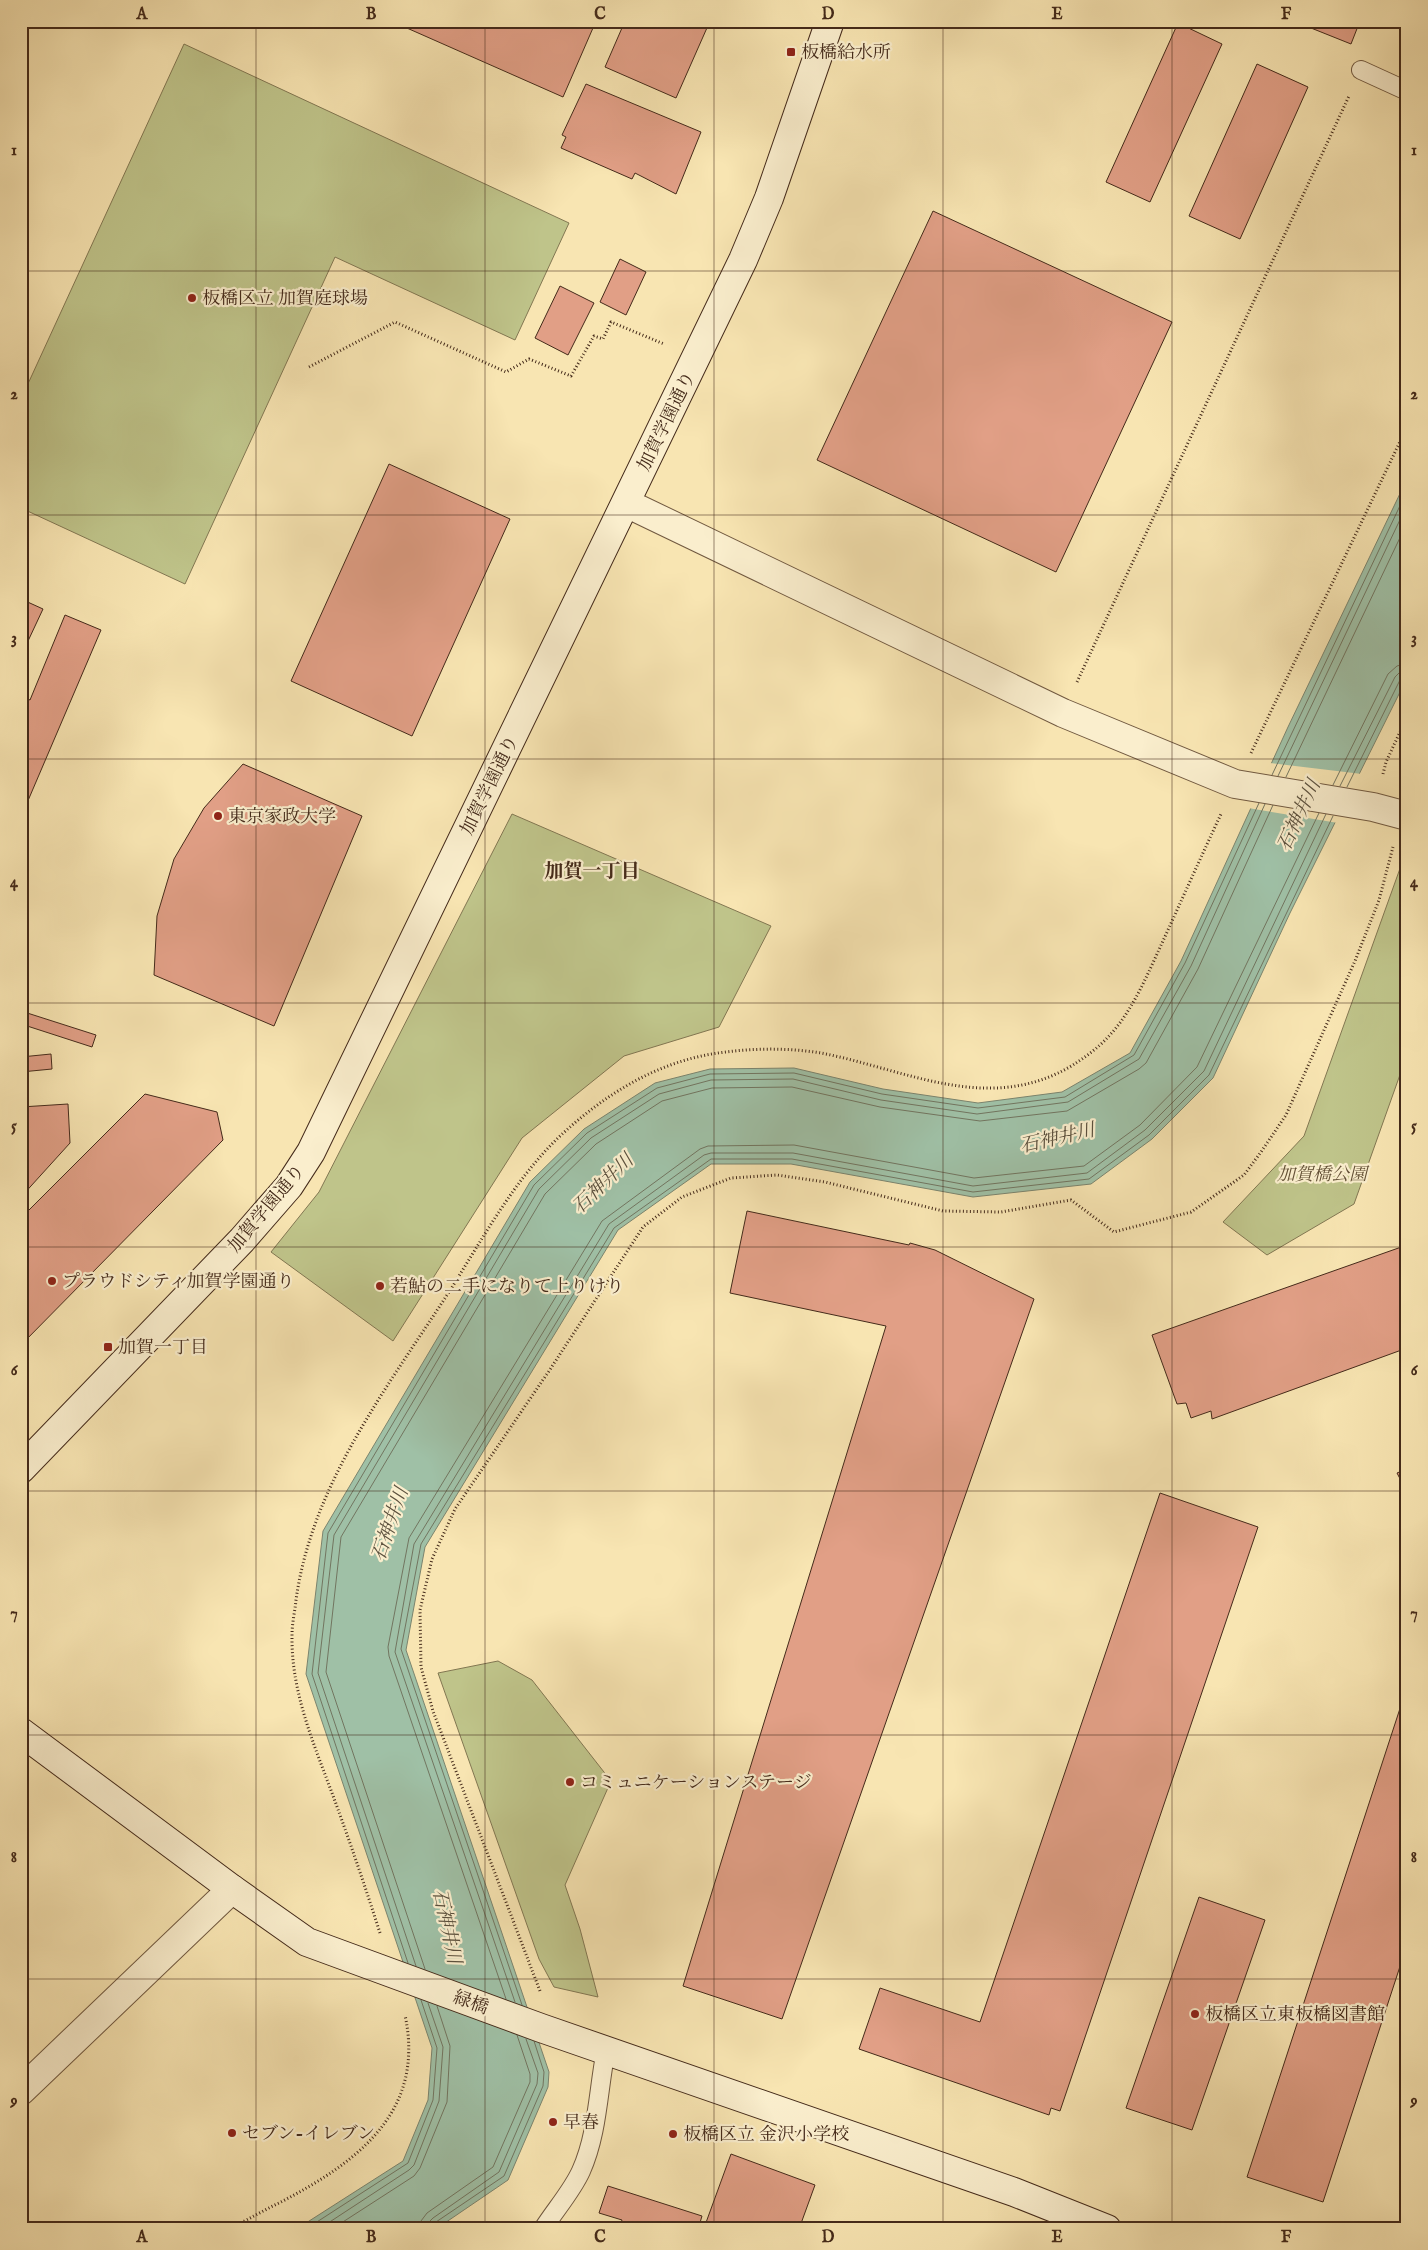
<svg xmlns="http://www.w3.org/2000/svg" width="1428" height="2250" viewBox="0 0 1428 2250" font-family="'IM FELL English','Noto Serif JP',serif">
  <rect width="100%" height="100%" fill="#f8e5b2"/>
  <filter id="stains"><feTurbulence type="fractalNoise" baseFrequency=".004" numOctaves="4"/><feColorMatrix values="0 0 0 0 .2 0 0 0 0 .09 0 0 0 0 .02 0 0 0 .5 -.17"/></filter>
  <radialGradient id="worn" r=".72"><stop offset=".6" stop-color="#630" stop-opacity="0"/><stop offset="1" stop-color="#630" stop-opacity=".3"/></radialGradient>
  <!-- green -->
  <path fill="#bfc48a" stroke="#827752" d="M184,44L569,223L515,340L335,257L185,584L21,508V399Z
    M512,814L771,926L719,1027L624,1056L522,1138L393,1341L271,1252L319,1192Z
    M1407,849V1055L1354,1204L1267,1255L1223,1222L1304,1136Z
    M498,1661L532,1680L611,1781L565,1885L580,1929L598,1997L554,1987L539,1959L438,1673Z"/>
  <!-- water -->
  <path fill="#9fc0a6" stroke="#7b846e" d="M1407,479V678L1290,913L1213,1078L1152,1139L1091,1184L973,1197L791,1164H711L618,1230L425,1547L406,1650L549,2072L548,2087L508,2180L436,2229H293L306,2223L403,2161L428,2100L432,2048L306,1674L323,1531L530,1182L584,1129L655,1083L710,1069L794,1068L883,1089L978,1103L1062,1092L1130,1053L1181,961L1288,727Z"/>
  <!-- pier -->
  <path fill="#f8e5b2" d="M1269,763L1362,774L1338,823L1248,808Z"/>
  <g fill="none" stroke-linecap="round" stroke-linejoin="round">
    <!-- shore -->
    <path stroke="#727560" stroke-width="1" d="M1272,775L1407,491
      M1278,776L1407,505
      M1286,777L1407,523
      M1333,785L1388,674L1397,666L1407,663
      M1340,786L1395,677L1400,672L1407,671
      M1347,787L1400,680L1407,677
      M408,1963L312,1674L328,1533L534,1185L587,1133L657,1088L710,1074L794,1073L882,1094L978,1108L1065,1097L1134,1055L1185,963L1259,803
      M416,1966L318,1673L334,1535L539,1189L591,1138L659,1094L711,1080L793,1079L881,1100L977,1114L1068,1102L1139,1059L1191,966L1265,804
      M425,1969L326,1672L341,1537L545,1194L596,1144L662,1101L712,1088L792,1087L880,1107L980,1121L1067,1111L1139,1069L1146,1063L1198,969L1273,805
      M506,1999L389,1656L388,1647L409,1538L602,1221L700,1149L708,1146L794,1145L974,1178L1084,1166L1140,1125L1197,1067L1319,813
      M515,2002L395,1652L414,1544L609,1224L704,1155L711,1153H793L973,1186L1087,1173L1145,1130L1204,1071L1326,814
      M522,2005L401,1649L421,1544L614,1228L711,1159H792L973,1192L1089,1179L1149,1135L1209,1075L1333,816
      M306,2229L408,2163L433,2100L437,2048L421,2000
      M319,2229L409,2170L414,2165L439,2101L443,2047L428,2003
      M332,2229L414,2176L420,2168L447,2102L450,2046L437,2006
      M420,2229L421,2221L427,2213L493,2167L530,2082V2074L517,2035
      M428,2229L429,2222L433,2218L499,2172L537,2084L538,2073L526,2039
      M434,2229L436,2222L504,2176L543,2086L544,2072L534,2041"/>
  </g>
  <!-- building -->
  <path fill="#e19f86" stroke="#442a1a" d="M391,21H596L563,97Z
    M625,21H710L676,98L605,67Z
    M1301,21H1360L1351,44L1301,24Z
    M1178,23L1222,44L1150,202L1106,182Z
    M1257,64L1308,87L1240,239L1189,216Z
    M586,84L701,132L676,194L635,173L632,179L561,148L566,137L562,135Z
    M933,211L1172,322L1056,572L817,460Z
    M620,259L646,272L626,315L600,302Z
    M560,286L594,303L568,355L535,338Z
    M389,464L510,519L412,736L291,681Z
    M21,599L43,609L21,656Z
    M65,615L101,630L21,817V696L30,700Z
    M243,764L362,816L274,1026L154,975L157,916L174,859L204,808Z
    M21,1011L96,1035L92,1047L21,1024Z
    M51,1054L52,1069L21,1072V1057Z
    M145,1094L217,1112L223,1140L21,1345V1218Z
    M68,1104L70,1143L21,1197V1107Z
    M747,1211L909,1245L910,1243L935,1250L1034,1299L782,2019L683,1986L886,1326L730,1293Z
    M1407,1245V1348L1212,1419L1211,1411L1191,1418L1186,1403L1177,1404L1152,1335Z
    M1407,1469V1492L1397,1473Z
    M1160,1493L1258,1527L1060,2111L1051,2108L1049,2115L859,2049L880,1988L980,2022Z
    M1407,1687V1945L1323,2202L1247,2177Z
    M1199,1897L1265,1920L1192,2130L1126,2108Z
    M731,2154L815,2185L799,2229H619L622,2220L599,2213L608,2186L702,2216L699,2226L704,2228Z"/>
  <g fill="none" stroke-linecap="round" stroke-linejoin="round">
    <defs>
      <path id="lane" d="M1361,70L1407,91
        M543,2229C555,2210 572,2191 581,2171C598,2133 598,2090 606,2050"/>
      <path id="street" d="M626,503L1063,713L1235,784L1373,807L1407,816
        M21,2091L232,1889"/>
      <path id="secondary" d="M21,1469L242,1240L289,1186L311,1152L743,260L769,198L830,21
        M21,1732L232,1889L307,1942L541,2028L1014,2192L1107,2229"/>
    </defs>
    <!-- lane casing -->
    <use href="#lane" stroke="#715940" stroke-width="20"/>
    <!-- street casing -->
    <use href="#street" stroke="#715940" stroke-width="30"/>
    <!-- secondary casing -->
    <use href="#secondary" stroke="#442a1a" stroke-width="30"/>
    <!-- path -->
    <path stroke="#442a1a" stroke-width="3" stroke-dasharray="1 2.5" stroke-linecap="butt" d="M309,367L395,322L506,372L529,359L571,376L594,336L603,339L611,322L664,344
      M1077,682L1349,96
      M1251,753L1407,427
      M1383,774L1386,762L1407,717
      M380,1933C365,1886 349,1839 332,1793C313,1742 291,1691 292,1635C292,1623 295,1611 296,1600C312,1484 387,1388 449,1292C482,1240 514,1180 559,1137C606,1093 661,1059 726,1052C757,1048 790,1048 821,1053C905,1069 989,1116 1073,1065C1084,1058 1098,1048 1107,1038C1132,1013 1148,973 1163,941C1182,899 1201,857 1221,814
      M540,1991L433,1711L421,1667L420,1610L432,1559L455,1509L549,1371L643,1227L682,1197L731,1178L777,1175L825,1182L943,1211L1001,1212L1071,1200L1114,1232L1191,1212L1244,1175L1261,1152L1286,1115L1355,961L1379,900L1393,847
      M228,2229C246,2221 262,2211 279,2203C356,2163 426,2113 405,2015"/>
    <!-- lane -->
    <use href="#lane" stroke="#faeecd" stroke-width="18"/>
    <!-- street -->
    <use href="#street" stroke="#faeecd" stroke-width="28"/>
    <!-- secondary -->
    <use href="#secondary" stroke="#faeecd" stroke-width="28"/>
  </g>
  <!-- grid -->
  <path fill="none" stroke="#442a1a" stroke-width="1" stroke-opacity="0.55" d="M256,21V2229M485,21V2229M714,21V2229M943,21V2229M1172,21V2229M21,271H1407M21,515H1407M21,759H1407M21,1003H1407M21,1247H1407M21,1491H1407M21,1735H1407M21,1979H1407"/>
  <!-- markers -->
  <g fill="#8f2418" stroke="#faeecd" stroke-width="2">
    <rect x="786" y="47" width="10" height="10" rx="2.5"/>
    <circle cx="192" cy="298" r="5"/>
    <circle cx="218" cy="816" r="5"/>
    <circle cx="52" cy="1281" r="5"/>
    <circle cx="380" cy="1286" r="5"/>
    <rect x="103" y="1342" width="10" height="10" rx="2.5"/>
    <circle cx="570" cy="1782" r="5"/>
    <circle cx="1195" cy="2014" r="5"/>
    <circle cx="553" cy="2122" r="5"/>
    <circle cx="232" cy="2133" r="5"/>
    <circle cx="673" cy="2134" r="5"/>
  </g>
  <g text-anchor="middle" stroke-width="4.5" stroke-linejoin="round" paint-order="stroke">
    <!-- poi labels -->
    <g font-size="18" fill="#442a1a" stroke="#faeecd" text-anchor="start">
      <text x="801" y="58">板橋給水所</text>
      <text x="202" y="304">板橋区立 加賀庭球場</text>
      <text x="228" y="822">東京家政大学</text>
      <text x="62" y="1287">プラウドシティ加賀学園通り</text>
      <text x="390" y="1292">若鮎の二手になりて上りけり</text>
      <text x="118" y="1353">加賀一丁目</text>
      <text x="580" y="1788">コミュニケーションステージ</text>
      <text x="1205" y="2020">板橋区立東板橋図書館</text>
      <text x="563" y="2128">早春</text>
      <text x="242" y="2139">セブン-イレブン</text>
      <text x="683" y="2140">板橋区立 金沢小学校</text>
    </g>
    <!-- street labels -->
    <g font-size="18" fill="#442a1a" stroke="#faeecd">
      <text transform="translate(666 421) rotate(-64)" y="6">加賀学園通り</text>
      <text transform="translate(489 785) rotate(-64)" y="6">加賀学園通り</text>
      <text transform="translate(266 1208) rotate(-50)" y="6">加賀学園通り</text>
      <text transform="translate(471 2002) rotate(20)" y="6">緑橋</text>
    </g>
    <!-- park labels -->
    <g font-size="18" font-style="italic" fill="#635036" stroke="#faeecd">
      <text x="1322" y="1180">加賀橋公園</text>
    </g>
    <!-- water labels -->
    <g font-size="19" font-style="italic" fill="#5b503d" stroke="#faeecd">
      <text transform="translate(1298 815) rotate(-65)" y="7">石神井川</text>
      <text transform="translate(1057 1137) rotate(-13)" y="7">石神井川</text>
      <text transform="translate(602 1183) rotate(-44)" y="7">石神井川</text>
      <text transform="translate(389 1524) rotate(-71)" y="7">石神井川</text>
      <text transform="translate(448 1926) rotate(78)" y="7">石神井川</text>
    </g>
    <!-- neighbourhood labels -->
    <g font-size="19" font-weight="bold" fill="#442a1a" stroke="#faeecd">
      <text x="592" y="877">加賀一丁目</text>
    </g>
  </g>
  <!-- margin -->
  <rect width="1428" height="2250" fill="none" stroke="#f8e5b2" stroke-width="55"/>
  <rect x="28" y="28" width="1372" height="2194" fill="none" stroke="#442a1a" stroke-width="2"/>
  <g font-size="16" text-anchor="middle" font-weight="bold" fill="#442a1a">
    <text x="142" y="19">A</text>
    <text x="371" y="19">B</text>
    <text x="600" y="19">C</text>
    <text x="828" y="19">D</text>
    <text x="1057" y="19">E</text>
    <text x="1286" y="19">F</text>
    <text x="14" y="155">1</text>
    <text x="1414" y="155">1</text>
    <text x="14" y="399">2</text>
    <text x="1414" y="399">2</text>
    <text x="14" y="643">3</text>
    <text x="1414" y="643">3</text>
    <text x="14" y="887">4</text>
    <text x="1414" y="887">4</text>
    <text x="14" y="1131">5</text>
    <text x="1414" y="1131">5</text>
    <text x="14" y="1375">6</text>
    <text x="1414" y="1375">6</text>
    <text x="14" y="1618">7</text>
    <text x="1414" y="1618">7</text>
    <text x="14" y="1862">8</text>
    <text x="1414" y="1862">8</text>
    <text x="14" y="2106">9</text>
    <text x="1414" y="2106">9</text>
    <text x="142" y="2242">A</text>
    <text x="371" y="2242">B</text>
    <text x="600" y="2242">C</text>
    <text x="828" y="2242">D</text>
    <text x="1057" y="2242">E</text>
    <text x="1286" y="2242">F</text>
  </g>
  <rect width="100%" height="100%" filter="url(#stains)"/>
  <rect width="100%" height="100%" fill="url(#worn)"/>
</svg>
